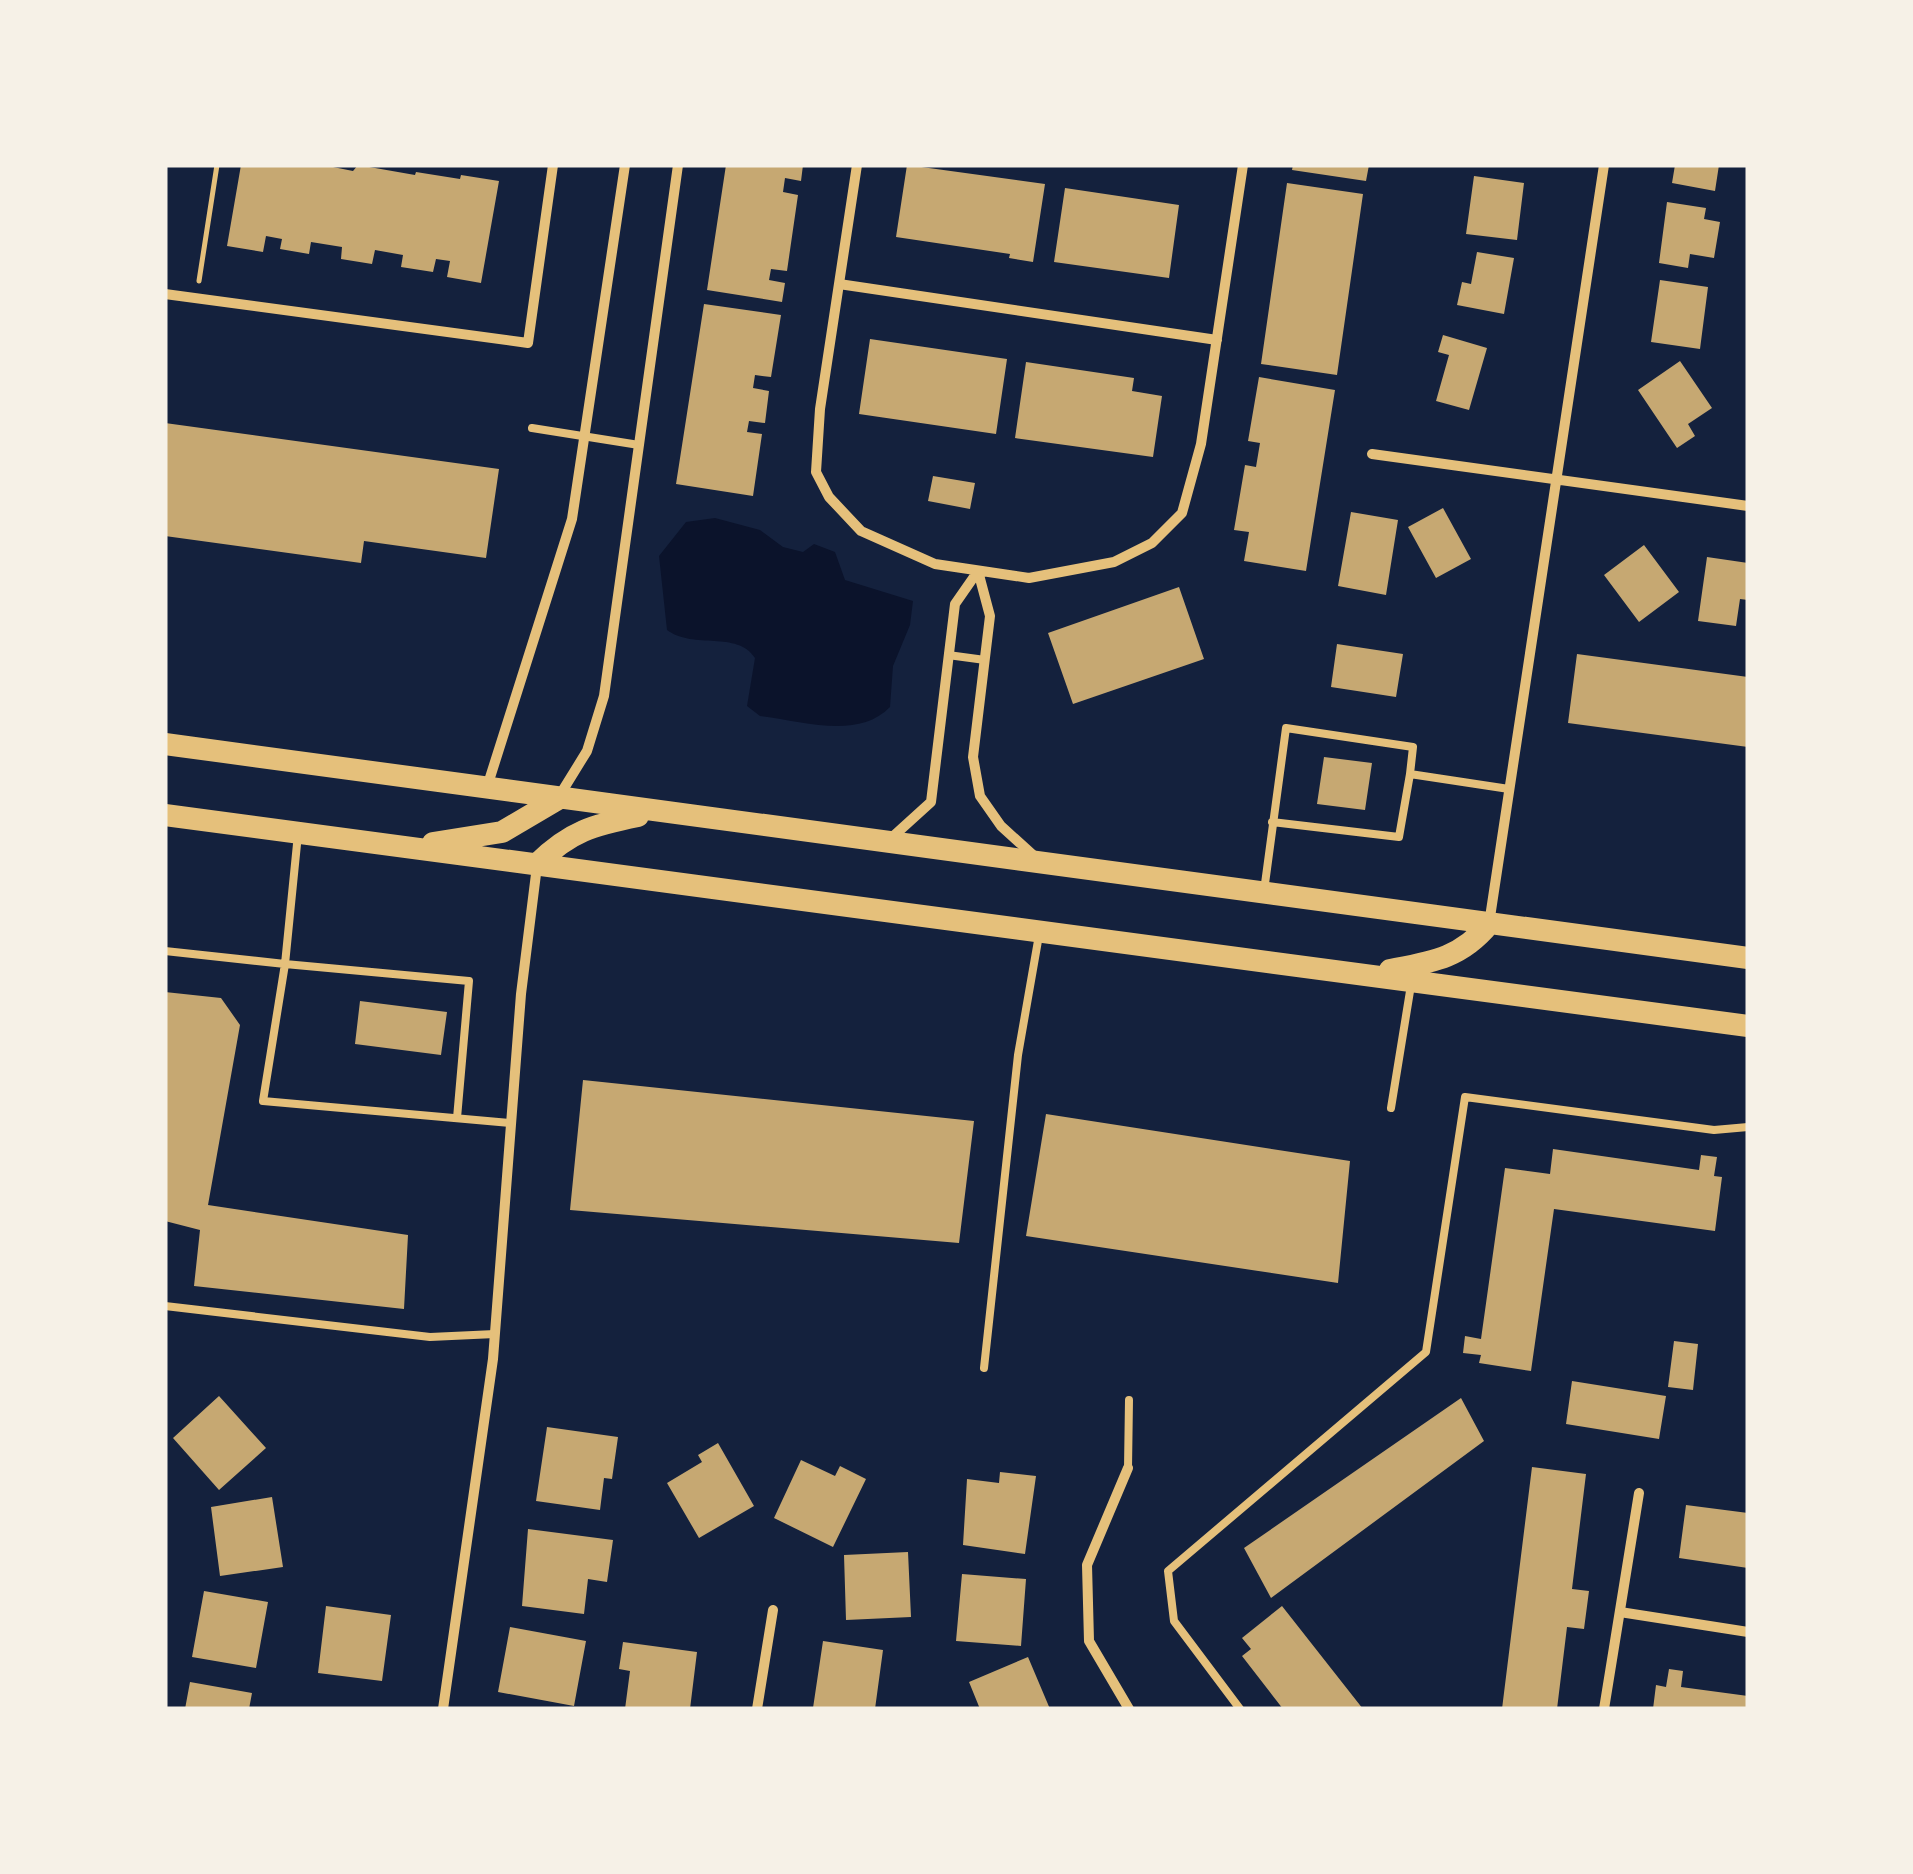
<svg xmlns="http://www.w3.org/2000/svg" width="1913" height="1874" viewBox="0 0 1913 1874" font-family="'Space Grotesk',sans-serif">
  <rect width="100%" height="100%" fill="#14213d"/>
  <!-- water -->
  <path fill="#0b132b" d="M715,518L760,530L783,547L803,552L814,544L835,552L845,580L913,601L910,625L893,666L890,707C858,740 803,721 760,716L747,706L755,658C737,630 694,650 667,630L659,556L686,522Z"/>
  <!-- building -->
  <path fill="#c6a872" d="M241,165H323L353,171L358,165L415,175L416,172L460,179L461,175L499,181L481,283L447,277L450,261L436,259L433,272L401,267L403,255L375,250L372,264L341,259L342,247L311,242L309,254L280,249L282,239L266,236L263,252L227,246Z
    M726,165H803L801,181L785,178L783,192L798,195L787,271L771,269L769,280L785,283L782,302L707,290Z
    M907,165L1045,184L1033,262L1009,258L1010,254L896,237Z
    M1293,165H1369L1366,181L1292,170Z
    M1675,165H1719L1715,191L1672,183Z
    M1474,176L1524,183L1517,240L1466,234Z
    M1287,183L1363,194L1337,375L1261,364Z
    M1065,188L1179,205L1169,278L1054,262Z
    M1667,202L1706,208L1704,219L1720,222L1714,258L1690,254L1688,268L1659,263Z
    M1477,252L1514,258L1504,314L1457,305L1462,282L1471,284Z
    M1660,280L1708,287L1700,349L1651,342Z
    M704,304L781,315L771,377L755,375L753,388L769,391L765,423L749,421L747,432L762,434L753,496L676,484Z
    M1443,335L1487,348L1469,410L1436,401L1449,355L1438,352Z
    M870,339L1007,359L996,434L859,414Z
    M1680,361L1712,408L1688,424L1695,436L1677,448L1638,390Z
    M1026,362L1134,378L1132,391L1162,396L1153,457L1015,438Z
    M1259,377L1335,390L1306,571L1244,561L1249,532L1234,530L1245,465L1256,467L1260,443L1248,441Z
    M165,423L499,469L486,558L364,541L361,563L165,536Z
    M933,476L975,483L970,509L928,501Z
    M1443,508L1471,559L1436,578L1408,527Z
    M1351,512L1398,520L1386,595L1338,586Z
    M1644,545L1679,592L1639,622L1604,575Z
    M1707,557L1748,563V600L1740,599L1736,626L1698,621Z
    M1179,587L1204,659L1073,704L1048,633Z
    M1337,644L1403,654L1396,697L1331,687Z
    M1577,654L1748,677V747L1568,723Z
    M1324,757L1372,763L1365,810L1317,804Z
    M165,992L221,998L240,1025L208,1205L408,1235L404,1309L194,1286L200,1230L165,1221Z
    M360,1001L447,1012L441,1055L355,1044Z
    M583,1080L974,1121L959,1243L570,1210Z
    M1046,1114L1350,1161L1338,1283L1026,1236Z
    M1553,1149L1699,1170L1701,1155L1717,1157L1714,1176L1722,1177L1715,1231L1554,1209L1531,1371L1479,1363L1481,1355L1463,1353L1465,1336L1481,1339L1505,1168L1550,1174Z
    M1674,1341L1698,1344L1693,1390L1668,1387Z
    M1572,1381L1666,1396L1659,1439L1566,1424Z
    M219,1396L266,1448L219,1490L173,1438Z
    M1461,1398L1484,1441L1271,1598L1244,1548Z
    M547,1427L618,1437L612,1479L604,1478L600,1510L536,1501Z
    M718,1443L754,1506L699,1538L667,1483L702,1462L698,1455Z
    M801,1460L835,1476L840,1466L866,1479L833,1547L774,1518Z
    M1532,1467L1586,1474L1572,1589L1589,1591L1584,1629L1567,1627L1557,1709H1502Z
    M1000,1472L1036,1476L1025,1554L963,1545L967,1479L999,1483Z
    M272,1497L283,1567L220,1576L211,1507Z
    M1686,1505L1748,1513V1568L1679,1558Z
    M528,1529L613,1540L607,1582L588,1579L584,1614L522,1606Z
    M908,1552L911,1617L846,1620L844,1555Z
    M962,1574L1026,1579L1021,1646L956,1641Z
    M204,1591L268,1602L256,1668L192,1657Z
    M326,1606L391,1615L382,1681L318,1673Z
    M1282,1606L1363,1709H1283L1242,1656L1251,1649L1242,1638Z
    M510,1627L586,1641L574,1706L498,1692Z
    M823,1641L883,1650L875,1709L813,1708Z
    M623,1642L697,1652L690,1709H625L630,1671L619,1669Z
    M1028,1657L1050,1709H980L969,1682Z
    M1669,1669L1683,1671L1681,1687L1748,1696V1709H1653L1656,1685L1666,1687Z
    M190,1682L252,1693L249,1709H185Z"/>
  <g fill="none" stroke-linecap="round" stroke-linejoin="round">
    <!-- path -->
    <path stroke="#e5c07b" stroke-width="5" d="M199,281L217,165"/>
    <!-- service -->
    <path stroke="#e5c07b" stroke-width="8" d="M532,428L639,445
      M948,655L985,660
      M1272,822L1399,837L1410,774
      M1264,891L1286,728L1413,747L1410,774L1509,789
      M165,951L285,964L298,834
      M1391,1108L1411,985
      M457,1118L469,981L285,964L263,1101L511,1123
      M165,1306L430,1337L495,1334
      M984,1368L1018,1055L1039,935
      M1128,1468L1129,1400
      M1240,1709L1174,1621L1168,1571L1426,1352L1465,1097L1714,1130L1748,1127"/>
    <!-- minor -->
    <path stroke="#e5c07b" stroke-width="10" d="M857,165L820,409L816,472L829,497L861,531L935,564L1029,578L1114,562L1152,543L1182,513L1201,444L1243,165
      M839,284L1217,340
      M165,294L528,343L553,165
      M1372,454L1748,506
      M978,571L990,616L973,757L980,796L1001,826L1033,855
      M487,787L572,519L625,165
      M558,798L587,751L604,696L678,165
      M888,841L931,802L955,604L978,571
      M1489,924L1604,165
      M1128,1468L1087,1565L1089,1641L1129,1709
      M1620,1612L1748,1632
      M443,1709L493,1359L521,994L537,866
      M757,1709L773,1610
      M1604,1709L1639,1493"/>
    <!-- primary -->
    <path stroke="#e5c07b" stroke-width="22" d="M165,744L1748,958
      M165,815L1748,1026
      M433,843L502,832L558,799
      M537,864C570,831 594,825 638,816
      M1390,970C1432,962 1461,958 1489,924"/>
  </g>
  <!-- border -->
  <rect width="1913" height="1874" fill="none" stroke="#f6f1e7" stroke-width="335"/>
</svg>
